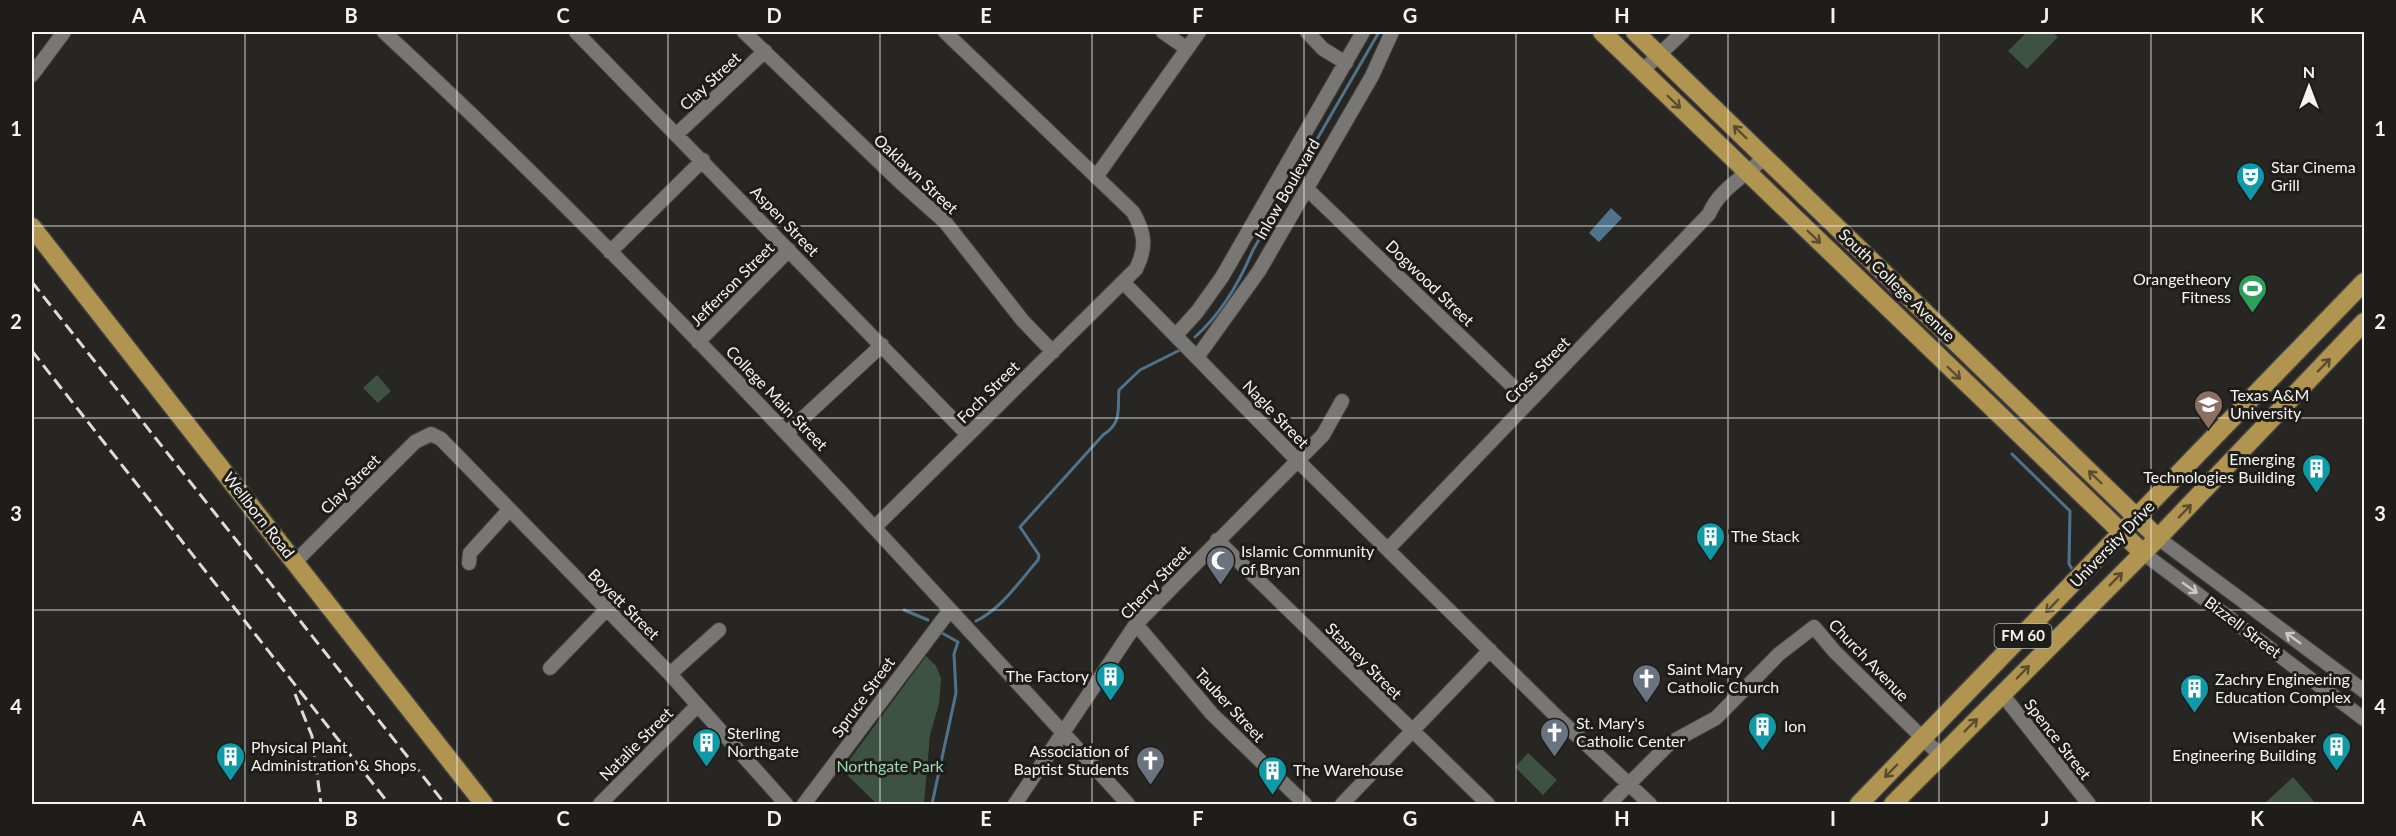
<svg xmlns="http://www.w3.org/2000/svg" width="2396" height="836" viewBox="0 0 2396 836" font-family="Lato,sans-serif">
  <rect width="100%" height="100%" fill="#272623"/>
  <!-- green -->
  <path fill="#3d5242" d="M2027,32H2052L2058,37L2027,69L2008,51Z
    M377,375L391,391L378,403L363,388Z
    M926,656L936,666L941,678L939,704L930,735L924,804H877L842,770Z
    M1528,753L1557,780L1543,795L1515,767Z
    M2293,777L2316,804H2264Z"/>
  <!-- water -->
  <path fill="#4f738c" d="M1611,208L1622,218L1599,242L1589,233Z"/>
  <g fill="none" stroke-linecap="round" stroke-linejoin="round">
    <!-- stream -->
    <path stroke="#4f738c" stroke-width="3" d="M1195,337C1221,314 1240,281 1253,250L1379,32
      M2012,454L2070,511L2069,564L2074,572
      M904,610L928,620
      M976,621C1001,609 1020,581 1038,560L1039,555L1020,527L1103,435C1123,422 1117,410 1119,390L1140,370L1180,350
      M932,804L956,693L954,654L958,642L942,633"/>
    <defs>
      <path id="minor" d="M384,32C647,275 887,540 1128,804
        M576,32L968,435
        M744,32L899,181L945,222L1023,321L1053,352
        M1163,32L1186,48
        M1307,32L1323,49L1346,63
        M1642,71L1683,32
        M32,75L64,32
        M677,134L765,51
        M1096,177L1199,32
        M1307,189L1529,402
        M610,252L703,160
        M1123,282L1297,460L1554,714L1650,804
        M1176,335L1197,312L1222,277L1363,32
        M698,342L789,250
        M1198,356L1259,271L1372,76L1392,32
        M788,432L882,345
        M876,526L1136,269C1147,247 1145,233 1133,212L945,32
        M2158,538L2364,691
        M1217,540L1488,804
        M1389,548L1709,214C1719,189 1747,175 1765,157
        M2143,553L2364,719
        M296,561L415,442L431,434L441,439L670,674L786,804
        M469,563L470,553L509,510
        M1136,624L1212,714L1305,804
        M550,668L606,610
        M670,674L719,630
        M2002,694L2089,804
        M600,804L697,706
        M804,804L950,610
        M1015,804L1136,624L1323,435L1342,401
        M1342,804L1490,650
        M1609,804L1670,743L1716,718L1779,654L1814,627L1835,652L1941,756"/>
      <path id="major" d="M1602,32L2143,553
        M1635,32L2158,538
        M32,227L484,804
        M1859,804L2364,282
        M1893,804L2158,538L2364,322"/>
    </defs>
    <!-- minor casing -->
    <use href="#minor" stroke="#42413f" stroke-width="16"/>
    <!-- major casing -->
    <use href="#major" stroke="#42413f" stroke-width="21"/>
    <!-- minor -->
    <use href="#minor" stroke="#787773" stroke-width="14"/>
    <!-- major -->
    <use href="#major" stroke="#b19450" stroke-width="18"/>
    <!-- rail -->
    <path stroke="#dddcd9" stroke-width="3" stroke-dasharray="12 6" stroke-linecap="butt" d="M32,282L445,804
      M32,351L389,804
      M295,694L312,736L321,804"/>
  </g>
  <!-- one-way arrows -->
  <defs><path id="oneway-shaft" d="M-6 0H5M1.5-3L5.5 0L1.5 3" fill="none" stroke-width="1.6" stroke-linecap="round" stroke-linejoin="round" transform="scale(1.5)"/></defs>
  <g stroke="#594d30">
    <use href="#oneway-shaft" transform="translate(1674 102) rotate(44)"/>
    <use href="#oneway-shaft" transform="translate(1740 132) rotate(-136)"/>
    <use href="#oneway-shaft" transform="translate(1814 237) rotate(44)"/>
    <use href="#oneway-shaft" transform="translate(2324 365) rotate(-46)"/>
    <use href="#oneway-shaft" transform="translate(1954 373) rotate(44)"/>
    <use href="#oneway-shaft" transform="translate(2095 477) rotate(-136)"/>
    <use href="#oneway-shaft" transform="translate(2185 511) rotate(-46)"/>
    <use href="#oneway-shaft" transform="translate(2116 579) rotate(-45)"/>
    <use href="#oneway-shaft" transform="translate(2052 606) rotate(134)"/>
    <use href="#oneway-shaft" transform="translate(2023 672) rotate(-46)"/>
    <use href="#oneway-shaft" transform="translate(1971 725) rotate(-45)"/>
    <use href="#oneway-shaft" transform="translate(1891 771) rotate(134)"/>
  </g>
  <g stroke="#c9c8c6">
    <use href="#oneway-shaft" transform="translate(2190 588) rotate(35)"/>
    <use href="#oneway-shaft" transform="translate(2293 638) rotate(-144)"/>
  </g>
  <!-- grid -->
  <path fill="none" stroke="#f5f4f2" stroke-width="1.5" stroke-opacity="0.55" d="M245,32V804M457,32V804M668,32V804M880,32V804M1092,32V804M1304,32V804M1516,32V804M1728,32V804M1939,32V804M2151,32V804M32,226H2364M32,418H2364M32,610H2364"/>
  <!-- icons -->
  <defs>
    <symbol id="theatre-pin" viewBox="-11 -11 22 30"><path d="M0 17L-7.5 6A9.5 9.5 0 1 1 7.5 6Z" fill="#0f9aa8" stroke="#1e1d1a"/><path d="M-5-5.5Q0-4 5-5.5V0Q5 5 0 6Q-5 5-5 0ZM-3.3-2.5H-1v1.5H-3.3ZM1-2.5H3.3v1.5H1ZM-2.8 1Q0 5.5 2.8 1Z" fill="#fff"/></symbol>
    <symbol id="stadium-pin" viewBox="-11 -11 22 30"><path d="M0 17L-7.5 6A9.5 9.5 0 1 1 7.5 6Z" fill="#2e9e5b" stroke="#1e1d1a"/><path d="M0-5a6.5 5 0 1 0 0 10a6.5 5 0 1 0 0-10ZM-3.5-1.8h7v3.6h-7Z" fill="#fff"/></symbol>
    <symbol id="university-pin" viewBox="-11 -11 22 30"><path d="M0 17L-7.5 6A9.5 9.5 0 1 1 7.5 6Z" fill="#8d6e63" stroke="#1e1d1a"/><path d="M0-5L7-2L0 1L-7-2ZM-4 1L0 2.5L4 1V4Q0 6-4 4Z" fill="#fff"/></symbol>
    <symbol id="building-pin" viewBox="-11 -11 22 30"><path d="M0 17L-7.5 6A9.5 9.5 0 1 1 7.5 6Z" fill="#0f9aa8" stroke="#1e1d1a"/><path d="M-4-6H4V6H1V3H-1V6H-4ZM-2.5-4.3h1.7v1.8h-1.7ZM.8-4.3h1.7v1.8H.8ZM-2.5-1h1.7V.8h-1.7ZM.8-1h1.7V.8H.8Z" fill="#fff"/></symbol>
    <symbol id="mosque-pin" viewBox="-11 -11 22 30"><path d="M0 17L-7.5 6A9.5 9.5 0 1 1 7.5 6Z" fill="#6b7280" stroke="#1e1d1a"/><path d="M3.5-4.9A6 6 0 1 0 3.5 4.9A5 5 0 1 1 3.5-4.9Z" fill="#fff"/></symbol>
    <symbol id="church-pin" viewBox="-11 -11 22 30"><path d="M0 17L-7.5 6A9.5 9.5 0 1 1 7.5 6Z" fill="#6b7280" stroke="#1e1d1a"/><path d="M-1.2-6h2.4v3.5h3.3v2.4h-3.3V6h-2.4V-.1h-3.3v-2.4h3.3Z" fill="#fff"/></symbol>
  </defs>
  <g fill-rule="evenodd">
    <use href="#theatre-pin" x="2234" y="160" width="33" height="45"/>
    <use href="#stadium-pin" x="2236" y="272" width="33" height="45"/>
    <use href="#university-pin" x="2192" y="388" width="33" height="45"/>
    <use href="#building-pin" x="2300" y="452" width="33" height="45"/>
    <use href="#building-pin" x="1694" y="520" width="33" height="45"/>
    <use href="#mosque-pin" x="1204" y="544" width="33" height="45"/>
    <use href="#building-pin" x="1094" y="660" width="33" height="45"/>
    <use href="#church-pin" x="1630" y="662" width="33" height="45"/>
    <use href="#building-pin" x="2178" y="672" width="33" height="45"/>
    <use href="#building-pin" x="1746" y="710" width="33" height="45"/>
    <use href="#church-pin" x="1538" y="716" width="33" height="45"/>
    <use href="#building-pin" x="690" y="726" width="33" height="45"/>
    <use href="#building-pin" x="2320" y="730" width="33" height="45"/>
    <use href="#building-pin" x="214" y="740" width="33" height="45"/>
    <use href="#church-pin" x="1134" y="744" width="33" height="45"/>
    <use href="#building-pin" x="1256" y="754" width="33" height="45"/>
  </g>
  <g text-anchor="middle" stroke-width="6" stroke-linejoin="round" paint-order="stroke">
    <!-- shield labels -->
    <rect fill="#1e1d1a" stroke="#b4b4b1" stroke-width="1.5" x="1994.5" y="624" width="57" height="24" rx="4.5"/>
    <g font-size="15" font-weight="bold" fill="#f5f4f2">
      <text x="2023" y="641">FM 60</text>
    </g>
    <!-- street labels -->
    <g font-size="16" fill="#f5f4f2" stroke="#1e1d1a">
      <text transform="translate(710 81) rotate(-43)" y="6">Clay Street</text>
      <text transform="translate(916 174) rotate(43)" y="6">Oaklawn Street</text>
      <text transform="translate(1287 189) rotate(-60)" y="6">Inlow Boulevard</text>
      <text transform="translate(785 221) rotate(46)" y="6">Aspen Street</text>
      <text transform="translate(1430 283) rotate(44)" y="6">Dogwood Street</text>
      <text transform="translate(732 284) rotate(-45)" y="6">Jefferson Street</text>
      <text transform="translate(1897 285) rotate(44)" y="6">South College Avenue</text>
      <text transform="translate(1537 370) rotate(-46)" y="6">Cross Street</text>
      <text transform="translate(988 392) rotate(-45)" y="6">Foch Street</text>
      <text transform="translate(777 398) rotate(46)" y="6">College Main Street</text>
      <text transform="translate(1276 414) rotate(46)" y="6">Nagle Street</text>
      <text transform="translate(350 484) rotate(-45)" y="6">Clay Street</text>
      <text transform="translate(259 515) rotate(52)" y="6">Wellborn Road</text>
      <text transform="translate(2112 544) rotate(-46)" y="6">University Drive</text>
      <text transform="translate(1155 582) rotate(-47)" y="6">Cherry Street</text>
      <text transform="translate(624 604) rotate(45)" y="6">Boyett Street</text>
      <text transform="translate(2243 627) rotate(37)" y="6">Bizzell Street</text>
      <text transform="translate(1869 660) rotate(46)" y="6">Church Avenue</text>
      <text transform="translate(1364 661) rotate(45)" y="6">Stasney Street</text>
      <text transform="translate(863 697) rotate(-54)" y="6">Spruce Street</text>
      <text transform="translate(1230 705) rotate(47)" y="6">Tauber Street</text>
      <text transform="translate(2058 739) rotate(52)" y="6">Spence Street</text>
      <text transform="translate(636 744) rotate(-45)" y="6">Natalie Street</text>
    </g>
    <!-- poi labels -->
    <g font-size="16" fill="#f5f4f2" stroke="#1e1d1a" text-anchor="start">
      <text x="2271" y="173">Star Cinema<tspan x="2271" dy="18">Grill</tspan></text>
      <text x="2231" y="285" text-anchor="end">Orangetheory<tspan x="2231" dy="18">Fitness</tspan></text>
      <text x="2230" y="401">Texas A&amp;M<tspan x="2230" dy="18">University</tspan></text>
      <text x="2295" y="465" text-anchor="end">Emerging<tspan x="2295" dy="18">Technologies Building</tspan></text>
      <text x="1731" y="542">The Stack</text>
      <text x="1241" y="557">Islamic Community<tspan x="1241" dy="18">of Bryan</tspan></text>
      <text x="1667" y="675">Saint Mary<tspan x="1667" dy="18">Catholic Church</tspan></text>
      <text x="1089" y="682" text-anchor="end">The Factory</text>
      <text x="2215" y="685">Zachry Engineering<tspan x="2215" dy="18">Education Complex</tspan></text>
      <text x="1576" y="729">St. Mary's<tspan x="1576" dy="18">Catholic Center</tspan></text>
      <text x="1784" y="732">Ion</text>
      <text x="727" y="739">Sterling<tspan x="727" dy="18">Northgate</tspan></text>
      <text x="2316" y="743" text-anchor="end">Wisenbaker<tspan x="2316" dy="18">Engineering Building</tspan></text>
      <text x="251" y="753">Physical Plant<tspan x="251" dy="18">Administration &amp; Shops</tspan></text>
      <text x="1129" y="757" text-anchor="end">Association of<tspan x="1129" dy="18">Baptist Students</tspan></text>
      <text x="1293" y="776">The Warehouse</text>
    </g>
    <!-- park labels -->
    <g font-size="16" fill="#9fdbaf" stroke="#1e1d1a">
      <text x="890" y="772">Northgate Park</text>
    </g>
  </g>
  <!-- border -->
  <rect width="2396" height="836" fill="none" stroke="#1e1d1a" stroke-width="66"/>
  <!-- north arrow -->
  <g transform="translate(2309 87)" stroke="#1e1d1a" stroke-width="4.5" paint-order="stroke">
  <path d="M0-4.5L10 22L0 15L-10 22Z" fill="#f5f4f2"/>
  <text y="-9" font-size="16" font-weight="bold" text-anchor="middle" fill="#f5f4f2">N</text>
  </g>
  <rect x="33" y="33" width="2330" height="770" fill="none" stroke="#f5f4f2" stroke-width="2"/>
  <g font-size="20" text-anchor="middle" font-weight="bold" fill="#f5f4f2">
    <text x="139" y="23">A</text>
    <text x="351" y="23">B</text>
    <text x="563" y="23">C</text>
    <text x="774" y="23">D</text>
    <text x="986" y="23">E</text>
    <text x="1198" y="23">F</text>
    <text x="1410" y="23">G</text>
    <text x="1622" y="23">H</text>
    <text x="1833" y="23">I</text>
    <text x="2045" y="23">J</text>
    <text x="2257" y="23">K</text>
    <text x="16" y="136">1</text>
    <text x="2380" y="136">1</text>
    <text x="16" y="329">2</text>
    <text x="2380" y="329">2</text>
    <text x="16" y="521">3</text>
    <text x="2380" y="521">3</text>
    <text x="16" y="714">4</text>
    <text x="2380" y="714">4</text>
    <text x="139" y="826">A</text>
    <text x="351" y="826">B</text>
    <text x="563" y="826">C</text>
    <text x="774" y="826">D</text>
    <text x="986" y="826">E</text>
    <text x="1198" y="826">F</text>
    <text x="1410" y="826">G</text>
    <text x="1622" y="826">H</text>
    <text x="1833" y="826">I</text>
    <text x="2045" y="826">J</text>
    <text x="2257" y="826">K</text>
  </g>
</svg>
